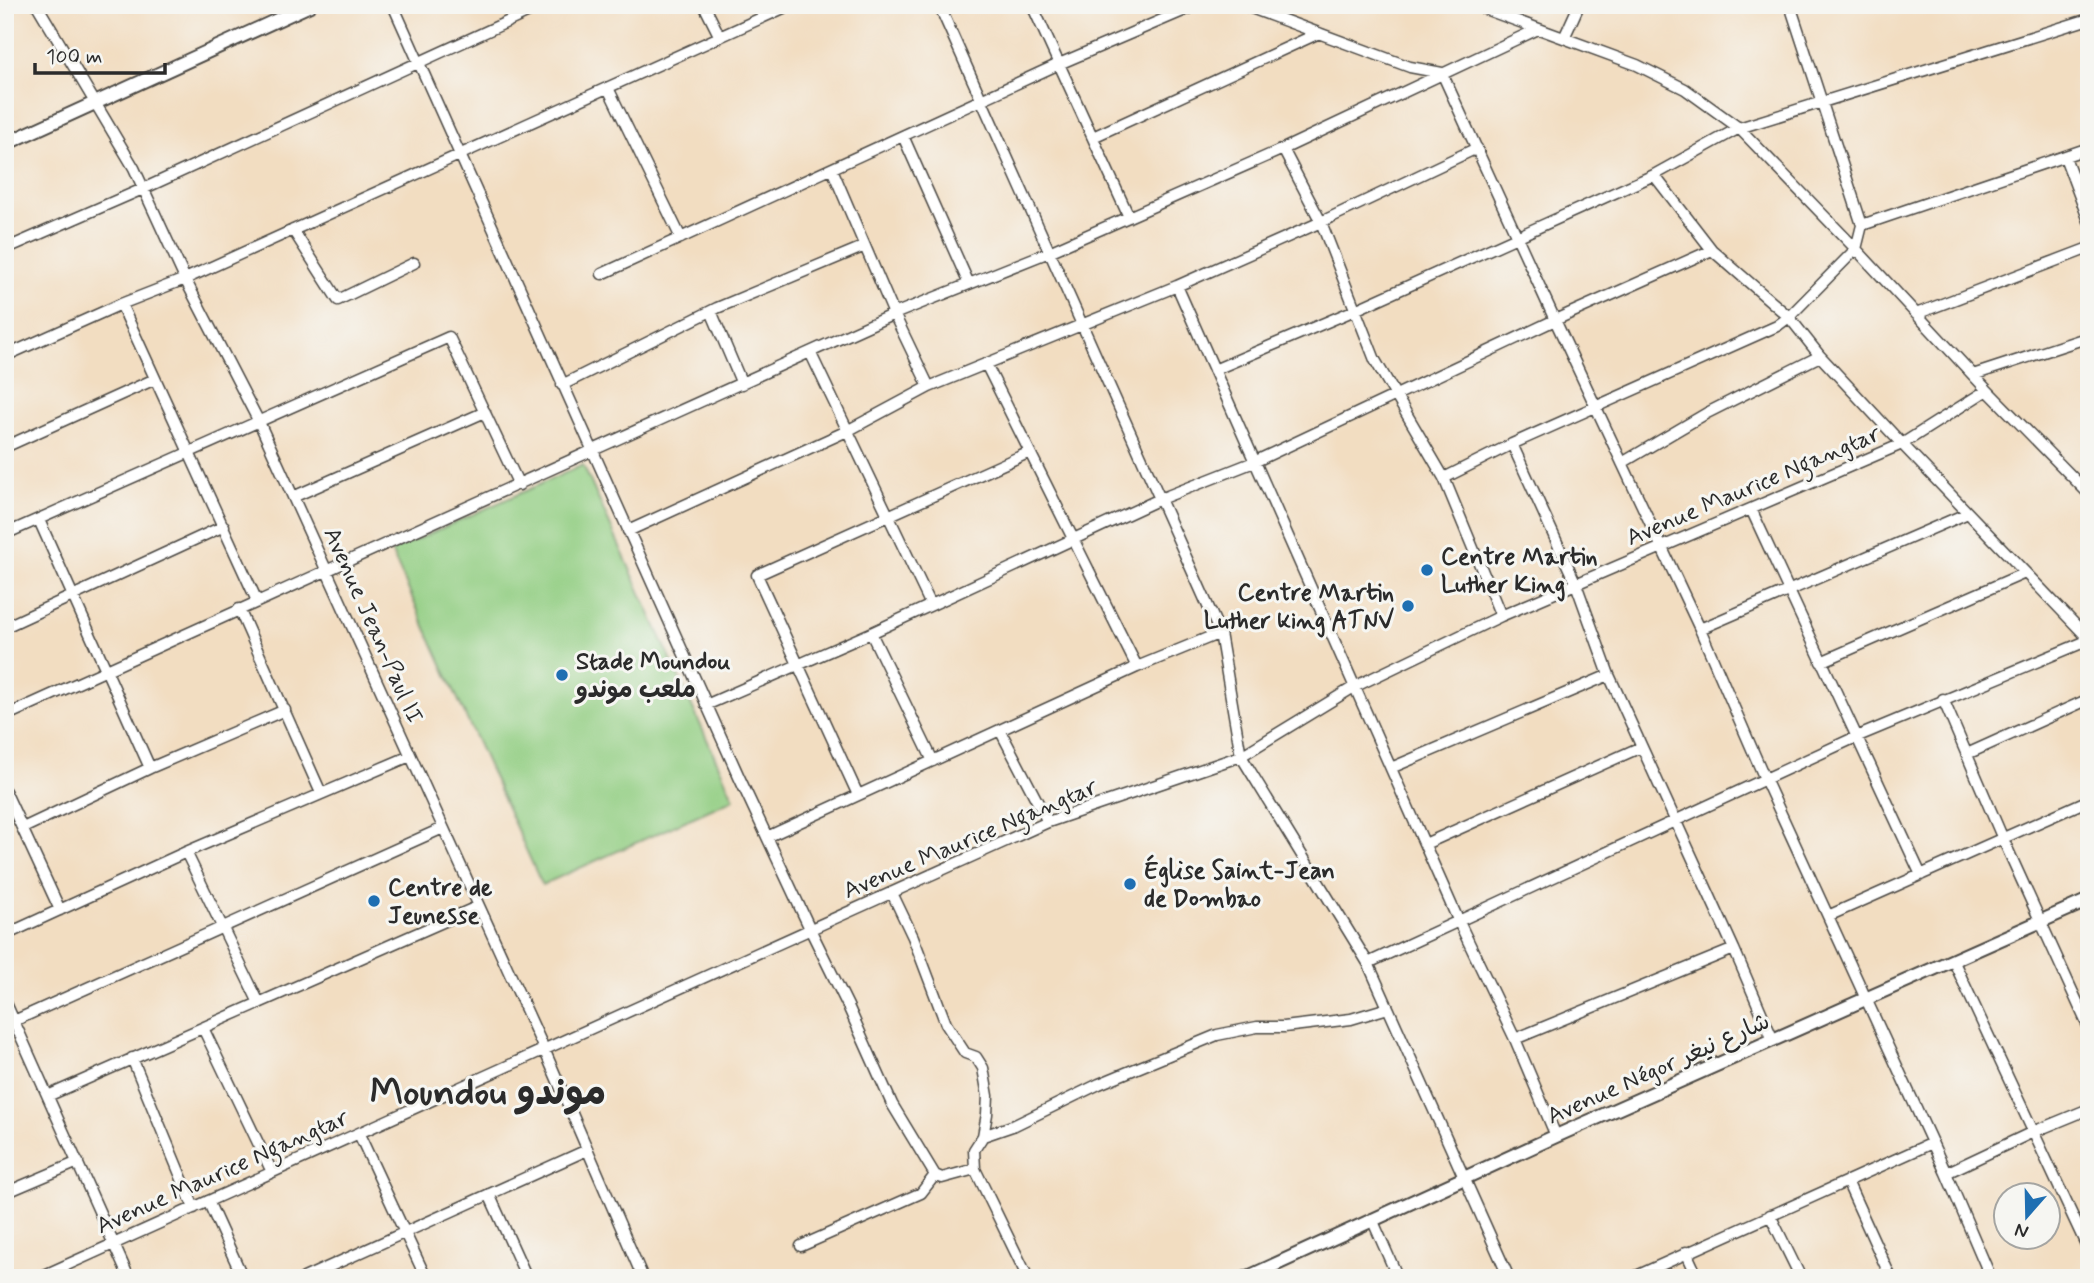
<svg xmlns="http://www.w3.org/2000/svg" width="2094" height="1283" viewBox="0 0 2094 1283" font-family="Mynerve,'Playpen Sans Arabic',sans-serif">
  <rect width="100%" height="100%" fill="#f6f6f2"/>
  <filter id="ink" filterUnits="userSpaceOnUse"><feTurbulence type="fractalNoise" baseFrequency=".0143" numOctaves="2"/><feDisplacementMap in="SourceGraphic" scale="14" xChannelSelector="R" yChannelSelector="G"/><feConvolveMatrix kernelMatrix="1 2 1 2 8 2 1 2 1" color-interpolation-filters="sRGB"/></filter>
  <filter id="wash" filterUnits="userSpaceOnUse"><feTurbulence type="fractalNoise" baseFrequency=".00686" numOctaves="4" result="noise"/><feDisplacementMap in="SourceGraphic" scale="28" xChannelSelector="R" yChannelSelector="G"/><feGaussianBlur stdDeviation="1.57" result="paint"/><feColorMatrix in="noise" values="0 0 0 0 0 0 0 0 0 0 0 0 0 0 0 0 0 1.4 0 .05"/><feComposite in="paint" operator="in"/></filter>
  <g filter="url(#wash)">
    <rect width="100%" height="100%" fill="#f2ddc1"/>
    <!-- grass -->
    <path fill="#91cd81" stroke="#5e7c56" stroke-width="2" d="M583,465L734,799L542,885L391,551Z"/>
  </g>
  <g filter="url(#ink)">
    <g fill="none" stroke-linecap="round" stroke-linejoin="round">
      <defs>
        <path id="minor" d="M37,5L134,168L185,279L259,422L544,1049L643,1278
          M393,5L739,777L811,931L848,1006L892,1104L935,1175L942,1178L975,1169
          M704,5L720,37
          M939,5L1220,633L1241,756L1368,963L1509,1278
          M1032,5L1129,217
          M1243,5L1410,67L1442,73L1555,320L1700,629L1765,779L1946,1173L1991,1278
          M1474,5L1637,65L1685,89L1739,128L1856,249L1987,390L2089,494
          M1564,38L1579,5
          M608,88L681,238
          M903,136L969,284
          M1093,137L1319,33
          M1283,149L1321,222L1375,360L1444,478L1501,616
          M2065,157L2089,221
          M832,169L894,314L929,387
          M1654,175L1712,250L1789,317L1820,356L1902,444L2089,639
          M1862,225L2089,148
          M293,230L338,300L414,263
          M5,249L145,188L544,5
          M602,274L1059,64L1197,5
          M1177,286L1459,922L1515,1039L1556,1136
          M121,304L257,601
          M711,311L742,384
          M1916,314L2089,248
          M810,352L931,605
          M5,356L121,304L185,279L790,5
          M986,364L1137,667
          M1214,370L1355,310L1654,175L1739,128L2089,19
          M1973,375L2089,337
          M562,385L717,308L865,246
          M1512,444L1576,584L1609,675L1734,949
          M5,447L155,379
          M1622,463L1707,413L1820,356
          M1444,478L1512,444L1777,326L1789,317L1856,249L1862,225L1790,5
          M293,497L485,412
          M1751,509L1921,875
          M39,520L150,768
          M628,531L847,431L929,387L1177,286L1321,222L1477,148
          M5,534L449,337L519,485
          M239,609L321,793
          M5,627L224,526
          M1700,629L1968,513
          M871,633L933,761
          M1821,662L2025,573
          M1943,699L2003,839L2089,1028
          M706,705L871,633L1160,499L1254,462L1555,320L1712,250
          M5,716L894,314L1049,252L1283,149L1538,29
          M1000,730L1048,822
          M1967,754L2089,699
          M1391,768L1609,675
          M5,791L60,910
          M858,795L757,575L1030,452
          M23,828L150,768L285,710
          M767,837L1137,667L1220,633
          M1425,844L1641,747
          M186,852L259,1003
          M892,893L913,937L946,1024L965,1053L976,1057L983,1068L988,1096L987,1114L983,1136L974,1150L975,1169L1028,1278
          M1828,916L2089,800
          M5,935L186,852L410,756
          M1954,962L2089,1251
          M1368,963L1856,737L2089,640
          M5,1001L129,1278
          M5,1025L443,828
          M203,1028L272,1172
          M1515,1039L1734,949L1773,1040
          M132,1058L194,1208
          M50,1095L479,906
          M359,1134L426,1278
          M983,1136L1015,1125L1099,1084L1217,1035L1257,1027H1284L1351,1019L1388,1008
          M1946,1173L2033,1132L2089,1109
          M1847,1181L1891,1278
          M5,1193L78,1162
          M489,1194L527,1278
          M208,1201L243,1278
          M1770,1215L1801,1278
          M1372,1219L1398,1278
          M801,1246L921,1193L935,1175
          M1686,1252L1698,1278
          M38,1278L1048,822L1241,756L1354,687L1501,616L1902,444L1987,390
          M304,1278L587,1150
          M1632,1278L1932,1143"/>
        <path id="major" d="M5,144L310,5
          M1246,1278L1556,1136L2089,900"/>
      </defs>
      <!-- minor casing -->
      <use href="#minor" stroke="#494642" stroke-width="13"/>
      <!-- major casing -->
      <use href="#major" stroke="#494642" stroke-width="16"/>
      <!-- minor -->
      <use href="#minor" stroke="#fff" stroke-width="10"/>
      <!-- major -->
      <use href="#major" stroke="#fff" stroke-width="12"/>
    </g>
  </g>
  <!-- markers -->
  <g fill="#1f6fb2" stroke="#f6f6f2" stroke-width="2.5">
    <circle cx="1427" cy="570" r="7"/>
    <circle cx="1408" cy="606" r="7"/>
    <circle cx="562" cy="675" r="7"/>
    <circle cx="1130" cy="884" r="7"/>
    <circle cx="374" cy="901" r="7"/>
  </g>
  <g text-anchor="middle" stroke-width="6" stroke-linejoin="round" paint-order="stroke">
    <!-- street labels -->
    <g font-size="24" fill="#2b2b2b" stroke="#f6f6f2">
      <text transform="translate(1753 485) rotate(-23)" y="8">Avenue Maurice Ngangtar</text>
      <text transform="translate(374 625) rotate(66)" y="8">Avenue Jean-Paul II</text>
      <text transform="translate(970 838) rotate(-23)" y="8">Avenue Maurice Ngangtar</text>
      <text transform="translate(1658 1068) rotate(-24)" y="8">Avenue Négor شارع نيغر</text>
      <text transform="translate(222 1171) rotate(-24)" y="8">Avenue Maurice Ngangtar</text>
    </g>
    <!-- poi labels -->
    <g font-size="24" font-weight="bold" fill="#2b2b2b" stroke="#f6f6f2" text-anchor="start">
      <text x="1441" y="564">Centre Martin<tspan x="1441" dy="28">Luther King</tspan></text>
      <text x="1394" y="600" text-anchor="end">Centre Martin<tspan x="1394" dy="28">Luther king ATNV</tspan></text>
      <text x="576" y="669">Stade Moundou<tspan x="576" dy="28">ملعب موندو</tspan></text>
      <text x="1144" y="878">Église Saint-Jean<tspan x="1144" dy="28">de Dombao</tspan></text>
      <text x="388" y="895">Centre de<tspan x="388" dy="28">Jeunesse</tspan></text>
    </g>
    <!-- town labels -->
    <g font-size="38" font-weight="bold" fill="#2b2b2b" stroke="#f6f6f2">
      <text x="488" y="1104">Moundou موندو</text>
    </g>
  </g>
  <!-- margin -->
  <rect width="2094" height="1283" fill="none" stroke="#f6f6f2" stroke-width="28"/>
  <!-- north arrow -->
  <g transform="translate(2027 1216) rotate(200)"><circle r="33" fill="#f6f6f2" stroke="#a5a5a2" stroke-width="2"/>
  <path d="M0-5L12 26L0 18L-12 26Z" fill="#1f6fb2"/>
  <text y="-10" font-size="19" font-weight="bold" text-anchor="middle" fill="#2b2b2b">N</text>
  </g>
  <!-- scale -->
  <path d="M35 63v10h130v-10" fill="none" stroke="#2b2b2b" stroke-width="3.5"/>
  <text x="46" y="63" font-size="21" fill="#2b2b2b" stroke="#f6f6f2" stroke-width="5" paint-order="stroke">100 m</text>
</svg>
